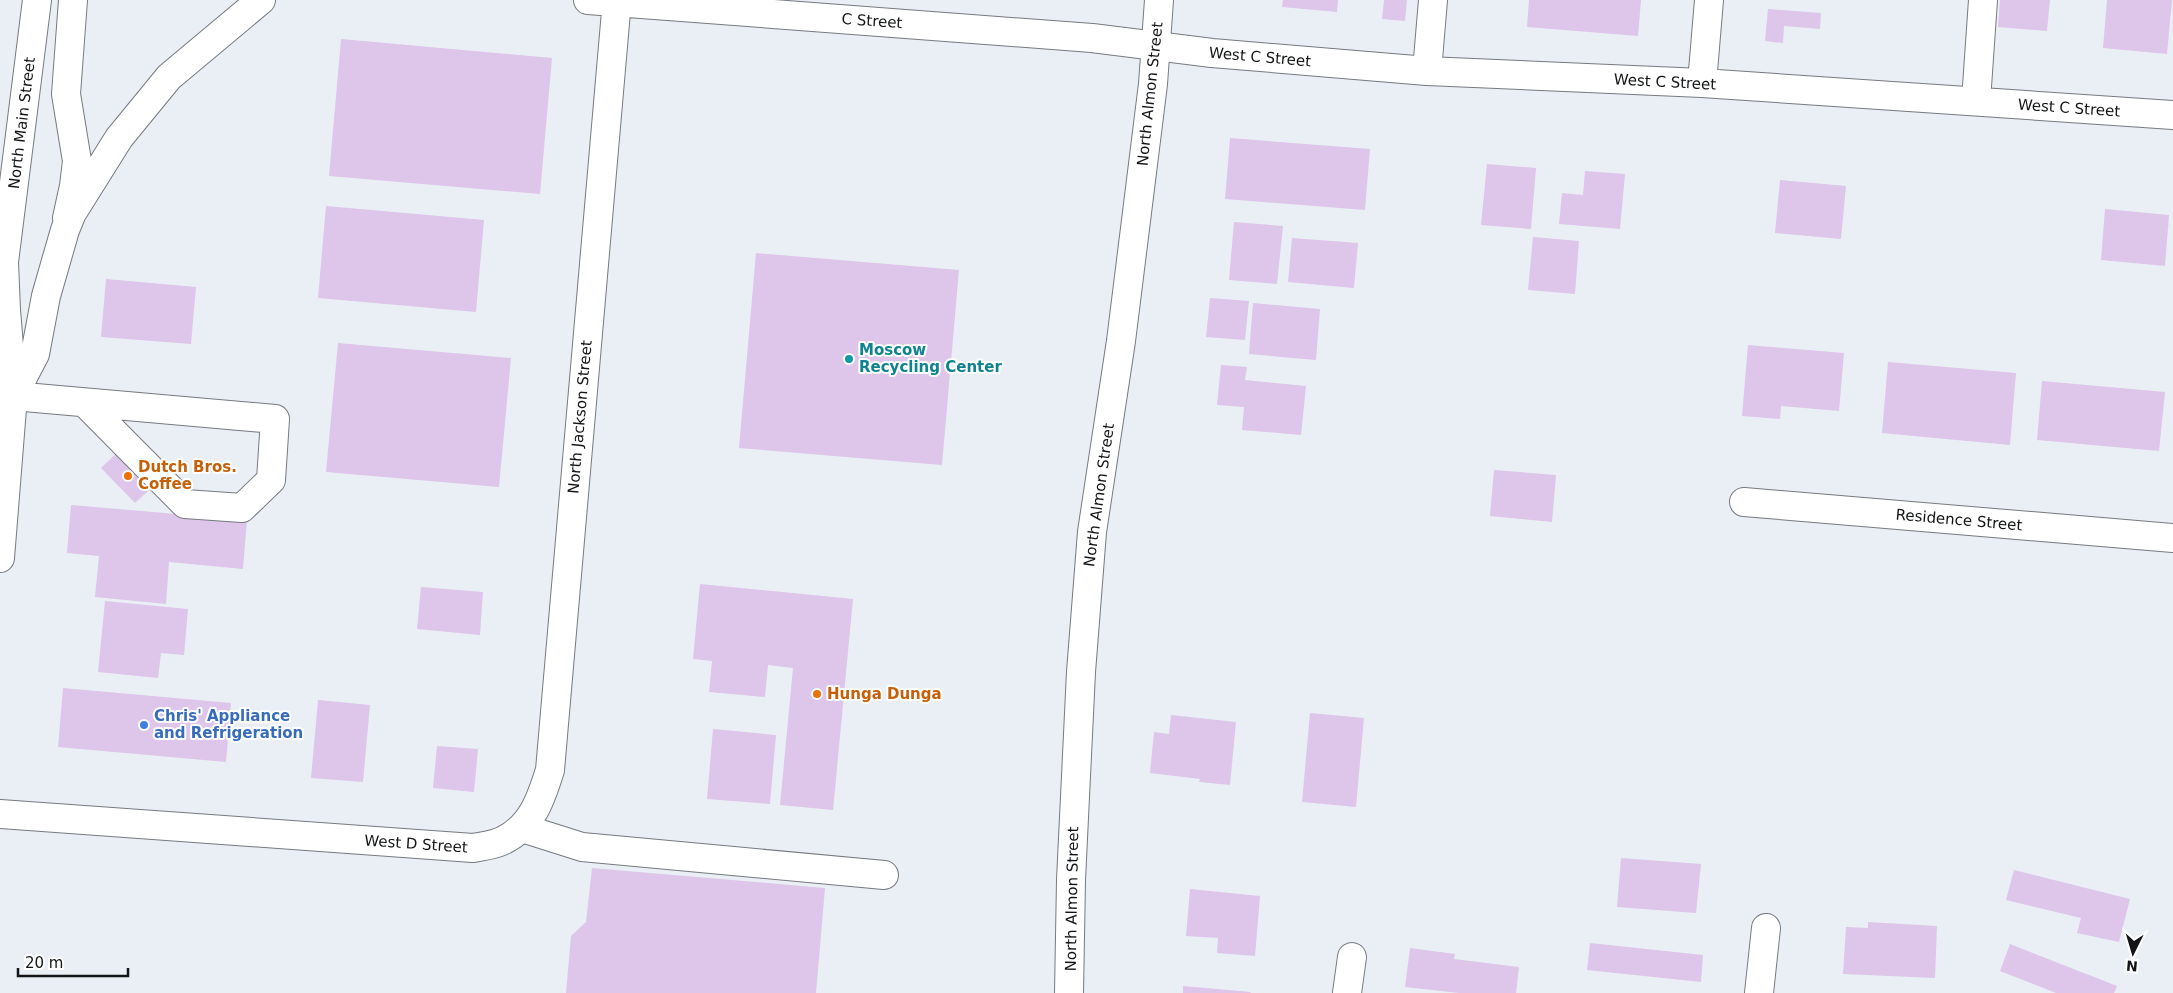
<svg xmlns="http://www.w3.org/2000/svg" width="2173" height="993" viewBox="0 0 2173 993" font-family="'DejaVu Sans',sans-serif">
  <rect width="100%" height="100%" fill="#eaeff5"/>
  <!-- building -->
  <path fill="#dec5ea" d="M1283,0H1338L1337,12L1282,7Z
    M1384,0H1407L1405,21L1382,19Z
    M1529,0H1641L1638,36L1527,27Z
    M2000,0H2050L2047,31L1998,27Z
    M2107,0H2172L2167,54L2103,48Z
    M1768,9L1821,13L1820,29L1784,26L1783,43L1765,41Z
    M341,39L552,58L540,194L329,176Z
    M1230,138L1370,149L1365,210L1225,199Z
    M1487,164L1536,168L1531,229L1481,225Z
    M1585,171L1625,174L1620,229L1559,224L1562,193L1583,195Z
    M1780,180L1846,186L1841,239L1775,233Z
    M326,206L484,220L476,312L318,298Z
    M2105,209L2169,215L2165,266L2101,260Z
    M1234,222L1283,226L1277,284L1229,280Z
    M1533,237L1579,241L1575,294L1528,290Z
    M1292,238L1358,243L1354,288L1288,282Z
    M756,253L959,270L942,465L739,448Z
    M106,279L196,287L191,344L101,337Z
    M1210,298L1249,301L1245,340L1206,337Z
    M1253,303L1320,309L1316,360L1249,354Z
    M338,343L511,358L499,487L326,472Z
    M1748,345L1844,353L1839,411L1781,406L1780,419L1742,416Z
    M1888,362L2016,373L2010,445L1882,433Z
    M1221,365L1247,367L1245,380L1306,386L1301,435L1242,430L1244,407L1217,405Z
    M2042,381L2165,392L2159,451L2037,440Z
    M124,446L159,481L135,503L101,468Z
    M1494,470L1556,475L1552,522L1490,516Z
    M71,505L247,520L243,569L169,562L166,604L95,597L99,556L67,553Z
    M700,584L853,599L833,810L780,805L793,668L768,665L765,697L709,692L712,661L693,659Z
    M421,587L483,592L480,635L417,629Z
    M105,601L188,609L184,655L161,653L158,678L98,672Z
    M63,688L231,703L226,762L58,747Z
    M318,700L370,705L363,782L311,778Z
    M1310,713L1364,718L1356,807L1302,802Z
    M1171,715L1236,722L1230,785L1199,782L1200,779L1150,773L1154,732L1169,734Z
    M713,729L776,735L770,804L707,799Z
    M437,746L478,749L474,792L433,788Z
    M1621,858L1701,864L1696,913L1617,907Z
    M592,868L825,888L816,993H566L571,936L586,922Z
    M2014,870L2130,899L2119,942L2077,933L2081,918L2006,900Z
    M1190,889L1260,896L1255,956L1217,953L1218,938L1186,936Z
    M1868,922L1937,926L1935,978L1843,974L1846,927L1868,928Z
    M1590,943L1703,955L1701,982L1587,970Z
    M2010,944L2117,986L2114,993H2056L2000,971Z
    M1410,948L1455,954L1454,959L1519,967L1516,993H1459L1405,987Z
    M1183,986L1251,992L1250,993H1183Z"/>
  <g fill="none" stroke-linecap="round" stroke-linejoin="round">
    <defs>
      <path id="minor" d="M588,0L1092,38L1212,53L1427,71L1702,83L2173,115
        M1427,71L1433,0
        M1702,83L1709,0
        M1976,101L1983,0
        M67,218L74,186L77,161L66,94L73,0
        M13,396L275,419L271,480L242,508L185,504L85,403
        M1744,502L2173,538
        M0,814L473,848C483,846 495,845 504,840C532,826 541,799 550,770L617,0
        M522,828L582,847L884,875
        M1069,993L1071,880L1081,672L1092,532L1121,341L1153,84L1159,0
        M1347,993L1352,957
        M1759,993L1766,928"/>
      <path id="highway" d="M13,396L35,354L46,296L65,230L72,213L119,138L169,77L261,0
        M0,558L13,396L6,310L4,262L37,0"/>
    </defs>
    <!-- minor casing -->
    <use href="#minor" stroke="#767a7f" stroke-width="30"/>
    <!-- highway casing -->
    <use href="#highway" stroke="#767a7f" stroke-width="30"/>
    <!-- minor -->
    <use href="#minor" stroke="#fff" stroke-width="28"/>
    <!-- highway -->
    <use href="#highway" stroke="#fff" stroke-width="28"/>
  </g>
  <!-- markers -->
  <circle fill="#0f9aa8" stroke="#fff" stroke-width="2" cx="849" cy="359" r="5"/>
  <g fill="#e8710a" stroke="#fff" stroke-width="2">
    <circle cx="128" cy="476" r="5"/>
    <circle cx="817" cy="694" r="5"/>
  </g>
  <circle fill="#3f7fe0" stroke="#fff" stroke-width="2" cx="144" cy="725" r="5"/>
  <g text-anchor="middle" stroke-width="4" stroke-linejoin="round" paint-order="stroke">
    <!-- street labels -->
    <g font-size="15" fill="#121416" stroke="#fff">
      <text transform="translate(872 21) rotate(4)" y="5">C Street</text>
      <text transform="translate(1260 57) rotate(5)" y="5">West C Street</text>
      <text transform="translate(1665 82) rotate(3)" y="5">West C Street</text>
      <text transform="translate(1150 94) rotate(-84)" y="5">North Almon Street</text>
      <text transform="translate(2069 108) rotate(4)" y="5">West C Street</text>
      <text transform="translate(22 123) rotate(-83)" y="5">North Main Street</text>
      <text transform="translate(580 417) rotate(-85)" y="5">North Jackson Street</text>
      <text transform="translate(1099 495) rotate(-82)" y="5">North Almon Street</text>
      <text transform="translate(1959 520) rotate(5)" y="5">Residence Street</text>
      <text transform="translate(416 844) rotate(4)" y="5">West D Street</text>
      <text transform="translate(1072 899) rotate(-89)" y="5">North Almon Street</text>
    </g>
    <!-- culture labels -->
    <g font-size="15" font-weight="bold" fill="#0d838f" stroke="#fff" text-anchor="start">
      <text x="859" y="355">Moscow<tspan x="859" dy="17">Recycling Center</tspan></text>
    </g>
    <!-- food labels -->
    <g font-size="15" font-weight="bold" fill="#c56008" stroke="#fff" text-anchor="start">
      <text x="138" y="472">Dutch Bros.<tspan x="138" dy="17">Coffee</tspan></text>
      <text x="827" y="699">Hunga Dunga</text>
    </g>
    <!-- shop labels -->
    <g font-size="15" font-weight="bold" fill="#366cbe" stroke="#fff" text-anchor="start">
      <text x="154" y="721">Chris' Appliance<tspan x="154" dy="17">and Refrigeration</tspan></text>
    </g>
  </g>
  <!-- north arrow -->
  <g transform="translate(2133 953) rotate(185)" stroke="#ffffff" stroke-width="4" paint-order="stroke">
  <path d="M0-4L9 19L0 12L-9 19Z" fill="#121416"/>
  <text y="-8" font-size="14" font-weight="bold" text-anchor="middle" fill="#121416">N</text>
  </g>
  <!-- scale -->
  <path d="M18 968v8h110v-8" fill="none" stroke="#121416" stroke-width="2.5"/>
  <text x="25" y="968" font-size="15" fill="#121416" stroke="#ffffff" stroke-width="4" paint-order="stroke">20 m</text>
</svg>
